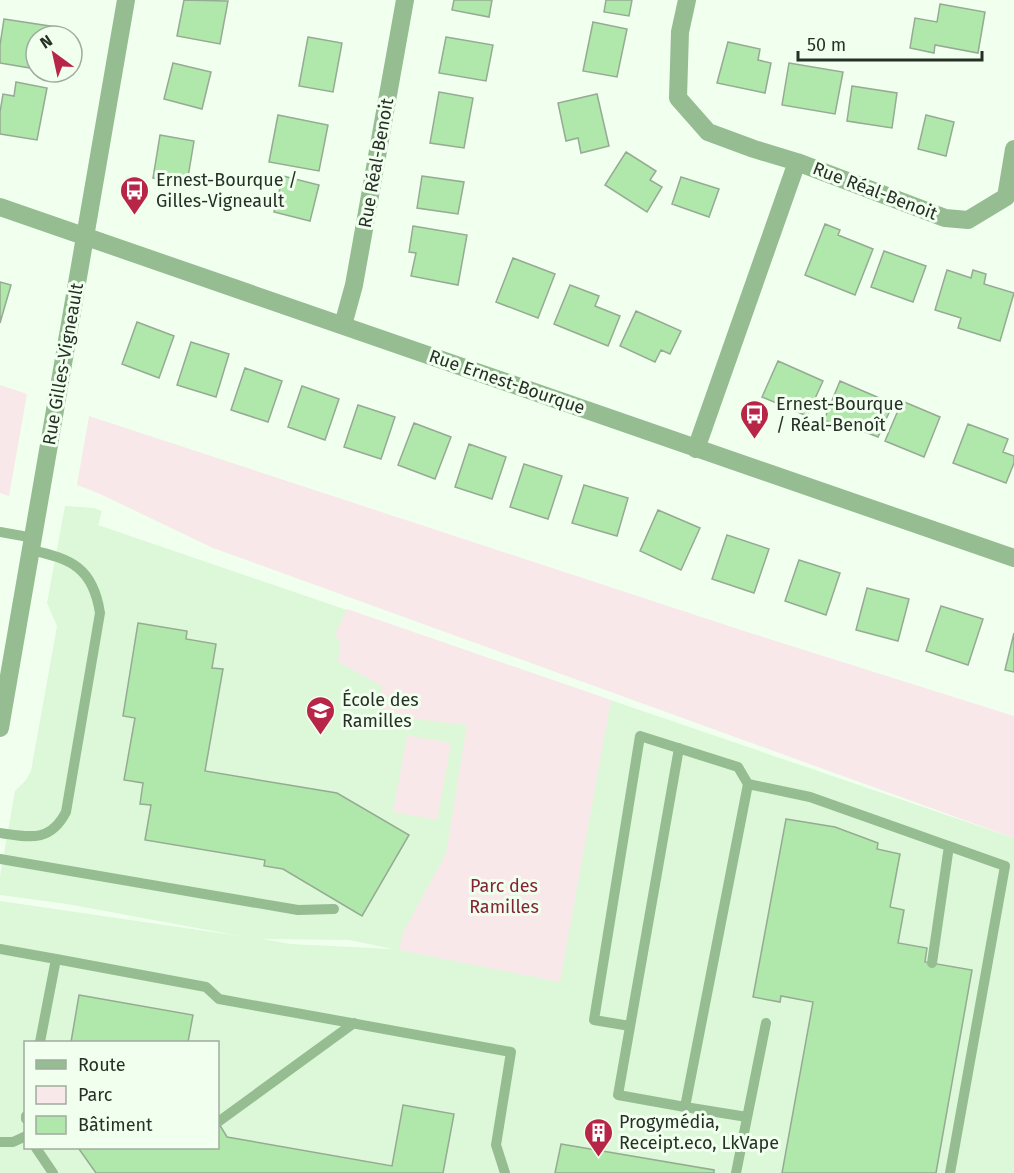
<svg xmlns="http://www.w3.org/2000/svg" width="1014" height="1173" viewBox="0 0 1014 1173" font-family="'Fira Sans',sans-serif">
  <rect width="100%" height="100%" fill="#f1ffef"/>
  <!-- built -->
  <path fill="#dcf8d8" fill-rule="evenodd" d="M65,506L94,508L102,511L98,525L1014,838V1173H0V901L240,936L67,904L0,895V876L15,791L26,780L31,771L57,626L47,603ZM263,939L349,940L393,949L291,944ZM26,1042H218V1148H26Z"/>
  <!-- green -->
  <path fill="#f8e8e9" d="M0,385L27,394L9,496L0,493Z
    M89,416L744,631L1014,716V838L213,548L98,493L77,485Z
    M347,609L611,700L560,982L399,950L403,933L446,853L467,725L415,719L398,723L380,709L382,686L338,662L340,642L335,634Z
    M407,735L451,743L437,820L393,812Z"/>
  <!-- building -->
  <path fill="#b0e7aa" stroke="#95ab93" stroke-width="1.5" d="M184,0L228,1L220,44L177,36Z
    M454,0H492L489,17L452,10Z
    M606,0H632L629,16L604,12Z
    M940,4L985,12L978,53L935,45L934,53L910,48L915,18L937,22Z
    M4,19L56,27L55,36H36V69L0,63V45Z
    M593,22L627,29L617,77L583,71Z
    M308,37L342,43L333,92L299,86Z
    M446,37L493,45L486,81L439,73Z
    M728,42L760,49L758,60L771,63L765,93L717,83Z
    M173,63L211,72L202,109L164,99Z
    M789,63L843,72L835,114L782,105Z
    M16,82L47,88L37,140L0,134V112L3,94L14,96Z
    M852,86L897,93L892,128L847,121Z
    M439,92L473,98L464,148L430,143Z
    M597,94L609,146L581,153L578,138L566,141L558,103Z
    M278,115L328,125L319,171L269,162Z
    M926,115L954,122L946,156L918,149Z
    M160,135L194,141L187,183L153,178Z
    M626,152L656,171L650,180L662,187L647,212L605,185Z
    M283,176L319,185L310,221L274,212Z
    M422,176L464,182L458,214L417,208Z
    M681,177L719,189L709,217L672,204Z
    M825,224L840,230L838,235L873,249L855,295L805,275Z
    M413,226L467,235L458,285L411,276L416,253L409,252Z
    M884,251L926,266L913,302L871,287Z
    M513,258L555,274L538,318L496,302Z
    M947,270L971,278L973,270L986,274L984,284L1014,293L1000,341L958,328L961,318L935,310Z
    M0,282L11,285L0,323Z
    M570,285L599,296L595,306L620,316L608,346L554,324Z
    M636,311L681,331L670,354L661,350L655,362L620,346Z
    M137,322L174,336L159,378L122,364Z
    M191,342L229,354L216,397L177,385Z
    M778,361L823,381L807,416L762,397Z
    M245,368L282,381L268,422L231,410Z
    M840,381L893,404L878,437L855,428L853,432L824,420Z
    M302,386L339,399L325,440L288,427Z
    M902,401L940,417L924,457L885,441Z
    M358,405L395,417L381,459L344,447Z
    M414,423L451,437L435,479L398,465Z
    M968,424L1008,439L1003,452L1014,456V463L1006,483L953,463Z
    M469,444L506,457L492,499L455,487Z
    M524,464L562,476L548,519L510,507Z
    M584,485L628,498L617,536L572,523Z
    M658,510L700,528L681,570L640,551Z
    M727,535L769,549L754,593L712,579Z
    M799,560L840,573L826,615L785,601Z
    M867,588L909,599L898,641L856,630Z
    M941,606L983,619L968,665L926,651Z
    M138,623L187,631L186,639L216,644L212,668L223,669L205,771L337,793L409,835L362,916L283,869L264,866L265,860L145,840L151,805L140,804L143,783L124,780L135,718L123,716Z
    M1014,633V672L1005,670Z
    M786,819L835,827L878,843L877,849L900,854L890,907L904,910L898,943L927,948L925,962L972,970L936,1173H782L813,1002L781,996L780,1002L753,997Z
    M79,995L193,1015L188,1042H71Z
    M403,1105L454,1114L443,1173H96L79,1149V1148H218V1122L227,1137L392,1166Z
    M561,1144L714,1170V1173H555Z"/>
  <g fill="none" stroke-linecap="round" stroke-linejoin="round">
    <!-- lane -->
    <path stroke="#96bc92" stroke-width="10" d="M0,532L34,538
      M679,748L618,1095L685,1107
      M0,833C29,837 50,843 66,812L100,613C93,568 72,559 31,550
      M0,859L298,910L334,909
      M0,949L56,959L40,1042
      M56,959L206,987L219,999L511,1052L496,1145L505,1173
      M932,963L949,846
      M630,1026L594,1020L640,736L738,767L748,784
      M26,1116V1119
      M747,1117L685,1107L748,784L810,797L1005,866L950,1173
      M218,1122L354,1023
      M0,1142H13L26,1136
      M36,1148L53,1173
      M736,1173L766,1023"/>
    <!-- street -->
    <path stroke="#96bc92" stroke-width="18" d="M687,0L680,32L678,98L708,132L754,149L797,162L945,218L968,220L1006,197L1014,149
      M0,207L1014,558
      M343,325L354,285L405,0
      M696,449L797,162
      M0,728L126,0"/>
  </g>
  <!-- icons -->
  <defs>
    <symbol id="bus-pin" viewBox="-11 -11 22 30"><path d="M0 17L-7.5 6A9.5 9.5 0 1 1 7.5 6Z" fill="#b72646" stroke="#f1ffef"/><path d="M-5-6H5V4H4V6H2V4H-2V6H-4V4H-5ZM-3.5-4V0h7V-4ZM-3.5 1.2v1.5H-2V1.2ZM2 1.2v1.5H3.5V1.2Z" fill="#fff"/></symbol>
    <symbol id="school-pin" viewBox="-11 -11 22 30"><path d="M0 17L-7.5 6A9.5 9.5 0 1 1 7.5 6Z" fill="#b72646" stroke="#f1ffef"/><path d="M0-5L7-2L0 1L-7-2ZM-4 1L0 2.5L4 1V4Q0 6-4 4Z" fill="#fff"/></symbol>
    <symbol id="building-pin" viewBox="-11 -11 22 30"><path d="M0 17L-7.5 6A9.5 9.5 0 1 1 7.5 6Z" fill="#b72646" stroke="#f1ffef"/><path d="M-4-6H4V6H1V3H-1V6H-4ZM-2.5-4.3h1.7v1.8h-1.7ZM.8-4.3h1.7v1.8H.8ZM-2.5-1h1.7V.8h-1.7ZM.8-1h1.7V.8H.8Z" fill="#fff"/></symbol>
  </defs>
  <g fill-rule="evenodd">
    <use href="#bus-pin" x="118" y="174" width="33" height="45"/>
    <use href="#bus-pin" x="738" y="398" width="33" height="45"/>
    <use href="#school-pin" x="304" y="694" width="33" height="45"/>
    <use href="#building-pin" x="582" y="1116" width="33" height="45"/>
  </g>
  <g text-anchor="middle" stroke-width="6" stroke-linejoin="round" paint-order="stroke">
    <!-- street labels -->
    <g font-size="18" fill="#273026" stroke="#f1ffef">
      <text transform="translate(376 163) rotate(-80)" y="6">Rue Réal-Benoit</text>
      <text transform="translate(875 191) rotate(21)" y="6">Rue Réal-Benoit</text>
      <text transform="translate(63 364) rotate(-80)" y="6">Rue Gilles-Vigneault</text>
      <text transform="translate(507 382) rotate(19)" y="6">Rue Ernest-Bourque</text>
    </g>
    <!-- poi labels -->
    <g font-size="18" fill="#273026" stroke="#f1ffef" text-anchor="start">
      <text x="156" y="186">Ernest-Bourque /<tspan x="156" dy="21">Gilles-Vigneault</tspan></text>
      <text x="776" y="410">Ernest-Bourque<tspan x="776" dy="21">/ Réal-Benoît</tspan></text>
      <text x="342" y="706">École des<tspan x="342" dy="21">Ramilles</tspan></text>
      <text x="619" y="1128">Progymédia,<tspan x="619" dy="21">Receipt.eco, LkVape</tspan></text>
    </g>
    <!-- park labels -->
    <g font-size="18" fill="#842436" stroke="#f1ffef">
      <text x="504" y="892">Parc des<tspan x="504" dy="21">Ramilles</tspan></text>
    </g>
  </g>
  <!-- legend -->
  <rect x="24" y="1041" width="195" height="108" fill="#f1ffef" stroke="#a0ac9f" stroke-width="1.5"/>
  <rect x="36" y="1060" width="30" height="9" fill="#96bc92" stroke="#a0ac9f" stroke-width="1.5"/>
  <text x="78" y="1071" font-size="18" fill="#273026">Route</text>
  <rect x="36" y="1086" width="30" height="18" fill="#f8e8e9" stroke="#a0ac9f" stroke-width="1.5"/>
  <text x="78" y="1101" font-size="18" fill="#273026">Parc</text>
  <rect x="36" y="1116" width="30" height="18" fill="#b0e7aa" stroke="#a0ac9f" stroke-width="1.5"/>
  <text x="78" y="1131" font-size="18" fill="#273026">Bâtiment</text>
  <!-- north arrow -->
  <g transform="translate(54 54) rotate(327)"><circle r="28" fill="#f1ffef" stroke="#a0ac9f" stroke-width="1.5"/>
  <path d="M0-4.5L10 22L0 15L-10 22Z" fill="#b72646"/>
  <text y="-9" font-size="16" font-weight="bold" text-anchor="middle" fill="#273026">N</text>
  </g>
  <!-- scale -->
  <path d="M798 51v9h184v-9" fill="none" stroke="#273026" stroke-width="3"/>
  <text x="807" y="51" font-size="18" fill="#273026" stroke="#f1ffef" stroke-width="4.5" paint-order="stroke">50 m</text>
</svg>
